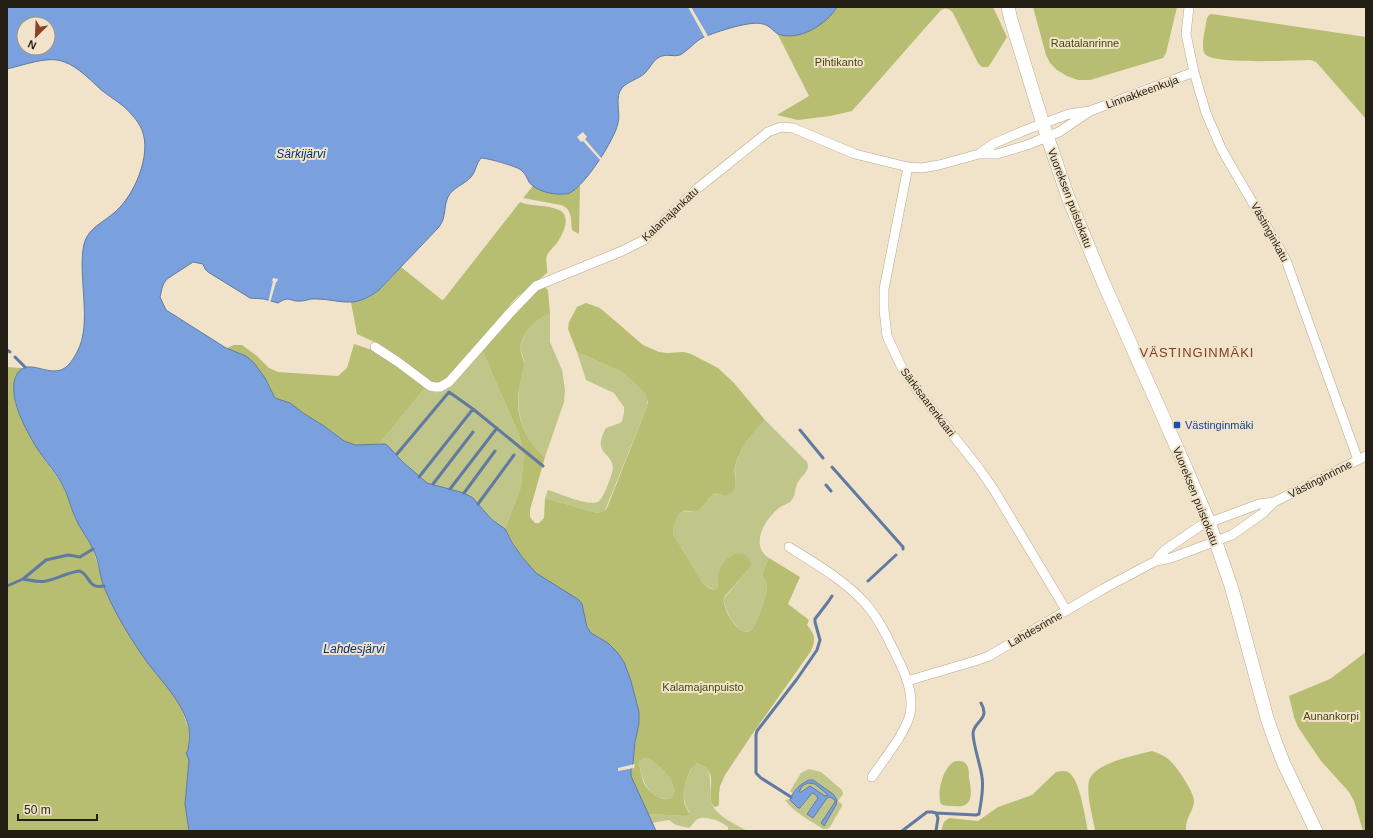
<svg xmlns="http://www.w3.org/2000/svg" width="1373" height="838" viewBox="0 0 1373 838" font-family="Arial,sans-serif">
  <rect width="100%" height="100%" fill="#f1e3c9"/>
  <!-- green -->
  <path fill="#c0c58a" d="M550,314V342L562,370L565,390L564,402L545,457C524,439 516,417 519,389C520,380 524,370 524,362C524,356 520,353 521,347C523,332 535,317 550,314Z
    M482,350L519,435L524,453L521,487L505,529L491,519L473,498L464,493L427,483L423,480L385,444H379L425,388C429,390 433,393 437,392C449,389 473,359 482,350Z
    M577,352L622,372L645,393C648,398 648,402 646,409L606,508L604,511L597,513L545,498L548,490C559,493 591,508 599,501C605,496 611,476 613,469C613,451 591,455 606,428L620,423L622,421L624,413V407L614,393L586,380Z
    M765,420L807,462L808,466C807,474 800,477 797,484C794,491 796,496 790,502C787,504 783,505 779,508C768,516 754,537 762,551C764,554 766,556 769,558C767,563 762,570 763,576C764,580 767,583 767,587C767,594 757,622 753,628C741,643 722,607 724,598L749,569L723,564L718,575L717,589C708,592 694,573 690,566C688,561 687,556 684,551C681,545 674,540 673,532C673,529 674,523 675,520C682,505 689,515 698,510C704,507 709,499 713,494L726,495L736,485C736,480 735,474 735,469C736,454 754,430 765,420Z
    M643,758C656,757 678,783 674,795C672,799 670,800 666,799C647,797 641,778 639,761Z
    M695,763H697L708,769C711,778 710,786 710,796C711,815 733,822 747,831H728V827C722,822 706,815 698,819C694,821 692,826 689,828L676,825L669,820L652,823L648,814L686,816L689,812C679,796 685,778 695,763Z
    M809,769L821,772L842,790C845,796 840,796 838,801L842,804V806L830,827L827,829H823C811,821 793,812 785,800L790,799L801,808L812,793L815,794L818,798L807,813L813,818L828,797H832L835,800V803L821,823L837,802L835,797L833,794L812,780L805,781L792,793L790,791L801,773Z
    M808,783L815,784L828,795L825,796L812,787L806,788L800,792L799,791L802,786Z"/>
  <!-- forest -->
  <path fill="#b7bd71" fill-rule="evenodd" d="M837,7H993L1007,37L991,63L988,67H982L978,63L953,13C949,8 946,8 941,10L852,111L830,116L798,120L777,115L809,96L777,33C781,34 786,36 790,36C808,35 828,22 837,7Z
    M1033,7H1177L1166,53L1163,58L1090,80H1078L1067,76L1057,70L1050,63L1046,55Z
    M1212,14L1366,37V119L1316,62L1311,60C1295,60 1213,65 1205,54C1200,47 1206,26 1207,18L1209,15Z
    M580,185L579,234L572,230C571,219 572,209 561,205L523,198L533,186C549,195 565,198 580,185Z
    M520,202C532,207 547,204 559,210C572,216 563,234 557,243C554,247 550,250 547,255C545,261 548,267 547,273L515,299L453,375L435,385L383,346L357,334L351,302C374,301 386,283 401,267L442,300L444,299Z
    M545,287L548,290L550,314C535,317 518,337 521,353C522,357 524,360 524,365C523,373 520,381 519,389C515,416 524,439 545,457L530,510V517L535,523H539L544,518L545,498L597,513L604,511L607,508L646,409L648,402L645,393L622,372L577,352L568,329L569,322L577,307L586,303L600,308L643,345L659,352L667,353L684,352L691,354L718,368L734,383L765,420C754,431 738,451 735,467C733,476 740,485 731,493C725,498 720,493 713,494C709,499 704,506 699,510C689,515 684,504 676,519C675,522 673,528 673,531C673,538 680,544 683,550C689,559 703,594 717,589C718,584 717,580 718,576C719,566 730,552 741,554C748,555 749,559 751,564L749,569L724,597C721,608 741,643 753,628C757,622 767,594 767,587C767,583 764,580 763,576C762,570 767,563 769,558L800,577L788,604L809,620L807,625C815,635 816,639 811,651L751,736L725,775L720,786L719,794V804L718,806L715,807C707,801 712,787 711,778C711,775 709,772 708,769L697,763C687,769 681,794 685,805C686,808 688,810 689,814L686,816L648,814L631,776V770L633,763L639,712L631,681L624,662L600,638L591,633L587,627L582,604L579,600C565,591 549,584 536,573C521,560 515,545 505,529L521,487L524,453L519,435L482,350L532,294ZM643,758C654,757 673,778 674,789C675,792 674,795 672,798C661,803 647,791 643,781C641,775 640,768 639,762Z
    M354,344L378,352L397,363L425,388L379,444L355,445L344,441L324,426L303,413L290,403L275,398L272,392L227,348L234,345H242L257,356L269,368L278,372L338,376L347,368Z
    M7,367L22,368L16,377L14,383V393L15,403L19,413L40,453L63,486L71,504L74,516L93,549L104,586L116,611L149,665L166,684L181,707L189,730L188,751L186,753L189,760L185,804L189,831H7Z
    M1366,652V831H1363L1354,801L1349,792L1321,761L1298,727L1294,717L1289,696L1330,679Z
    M1152,751C1158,753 1163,755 1168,759C1176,765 1194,792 1194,801C1194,811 1185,817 1186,831H1095C1093,817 1086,795 1089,781C1093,763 1137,755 1152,751Z
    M956,761C959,761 963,761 965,763C969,766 969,773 969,778C972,792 974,809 954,806C949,806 945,806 941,804C936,793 944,764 956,761Z
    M1062,771C1064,771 1067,771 1068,772C1080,778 1085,818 1088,831H941L944,822L949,818L978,821L998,807L1032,795L1056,772Z"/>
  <!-- water -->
  <path fill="#7aa1dd" stroke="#607aa1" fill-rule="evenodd" d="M7,7H837C827,24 799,42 778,34C773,31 769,25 763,24C751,20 716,32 704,37C695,41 689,50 680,55C674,57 668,54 662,56C654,58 651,67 645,73C639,79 628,81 622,88C614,97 621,112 618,123C615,139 586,184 571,192C569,194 566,194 563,194C553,195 535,191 529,182C527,178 525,173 521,170C516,166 487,158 481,158C476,163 476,172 471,177C465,184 452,188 448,197C443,208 447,216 439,227L379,290C352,311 340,298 311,299C307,300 304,301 301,301C289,302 290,295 278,303L264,299L250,298L208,272L205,269L203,264L193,262L167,279L164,283L162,288L160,297L166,310L226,348L246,356L254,363L265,378L275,398L290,403L303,413L324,426L344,441L355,445L385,444L388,446L402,461L427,483L464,493L473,498L491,519L505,529L513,544L522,557L536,573L579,600L582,604L587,627L591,633L608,643L617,652L624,662L631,681L639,712V723L635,742L633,763L631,770V776L656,831H189L185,804L189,760L186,753L188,750C189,743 190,735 189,728C182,698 156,677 140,652C126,631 112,608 103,584C99,573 99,560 93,549C88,538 80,529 75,517C70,506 68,494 62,484C56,473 48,464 41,454C31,440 14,409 14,392C13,386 14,380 17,374C27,357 48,377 63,369C69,366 74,358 77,352C93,324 77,275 84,244C88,228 104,222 115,212C134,196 152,155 142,130C140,125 136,119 132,115C123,103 108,97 97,86C61,51 53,57 7,69ZM24,24H48V48H24Z
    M809,780H813L833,794L837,800L836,805L824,826L821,823L835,802V800L830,797L827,798L813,818L807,814L818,798L815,794L812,793L800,808H798L790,800C792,792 801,783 809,780ZM808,783L815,784L828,795L825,796L810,786L801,792H799L802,786Z"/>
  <!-- pier -->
  <path fill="#f1e3c9" d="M688,7H691L708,36L705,38Z
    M583,132L587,137L585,139L602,159L601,161L583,141L581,142L577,137Z
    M273,278L278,279L277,282H276L270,303H268L273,281H272Z
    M635,764L634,768L618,771V768Z"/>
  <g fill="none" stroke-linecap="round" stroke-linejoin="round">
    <!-- stream -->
    <path stroke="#607aa1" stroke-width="3" d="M7,350L10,352
      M15,357L25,367
      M800,430L823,458
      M397,454L449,392L473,409L543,466
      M832,467L903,547V549
      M419,477L473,409
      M433,484L473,432
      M826,485L831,491
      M450,489L497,428
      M464,493L495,451
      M478,504L514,455
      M23,579C30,580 39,583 46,581C57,579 68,572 80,571C91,576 87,589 104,586
      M868,581L896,555
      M7,586L23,579L46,560L68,555L80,557L93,549
      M791,797L761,778L756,773V735L757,731L797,679L817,650L820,640L815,622V619L828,602L832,596
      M936,813L976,815L979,814C981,802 984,789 982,777C980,763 974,748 973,734C973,721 991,720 981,703
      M902,831L927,812H932L936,813L938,818L936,831"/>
    <defs>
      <path id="minor" d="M1189,7L1186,34L1194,72L1206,113L1222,150L1286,260L1358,460
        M979,154L993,144L1023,131L1069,114L1090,111L1194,72
        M908,167L884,289V310L887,336L901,366L917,390L978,467L994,490L1066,610
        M375,347L398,362L430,386L435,387H440L449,382L509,314L536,286L622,251L644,240L698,188L768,132L781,127L793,128L855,154L908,167L922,168L939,165L979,154H997L1027,145L1059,132L1090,111
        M789,547C816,564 844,580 865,603C880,620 889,641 899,661C907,677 914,696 910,714C905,734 884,759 872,777
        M1156,561L1160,555L1165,550L1200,526L1259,504L1274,502
        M907,681L975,661L989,656L1103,589L1148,565L1156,561L1171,558L1232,535L1263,513L1274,502L1366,456"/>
      <path id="secondary" d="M1008,7L1011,20L1043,124L1068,197L1104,284L1185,466L1209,522L1232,589L1267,718L1275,741L1284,764L1316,831"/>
    </defs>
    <!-- minor casing -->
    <use href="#minor" stroke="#b6aa90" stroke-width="10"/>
    <!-- secondary casing -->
    <use href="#secondary" stroke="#b6aa90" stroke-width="14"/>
    <!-- minor -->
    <use href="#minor" stroke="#fff" stroke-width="9"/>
    <!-- secondary -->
    <use href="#secondary" stroke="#fff" stroke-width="13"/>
  </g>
  <!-- markers -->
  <rect fill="#1a4fb4" stroke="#f1e3c9" stroke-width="1.5" x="1173" y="421" width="8" height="8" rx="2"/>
  <g text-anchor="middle" stroke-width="4" stroke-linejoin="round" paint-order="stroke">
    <!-- park labels -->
    <g font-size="11" fill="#46480e" stroke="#f1e3c9">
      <text x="1085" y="47">Raatalanrinne</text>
      <text x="839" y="66">Pihtikanto</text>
      <text x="703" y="691">Kalamajanpuisto</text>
      <text x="1331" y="720">Aunankorpi</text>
    </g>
    <!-- street labels -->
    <g font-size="11" fill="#231e14" stroke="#f1e3c9">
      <text transform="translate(1142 92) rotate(-20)" y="4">Linnakkeenkuja</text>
      <text transform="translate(1070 198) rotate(69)" y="4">Vuoreksen puistokatu</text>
      <text transform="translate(670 214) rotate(-43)" y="4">Kalamajankatu</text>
      <text transform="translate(1270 232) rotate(61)" y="4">Västinginkatu</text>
      <text transform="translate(928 402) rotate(53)" y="4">Särkisaarenkaari</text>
      <text transform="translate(1320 479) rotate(-27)" y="4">Västinginrinne</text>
      <text transform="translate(1196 496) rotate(68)" y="4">Vuoreksen puistokatu</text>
      <text transform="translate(1035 629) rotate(-30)" y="4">Lahdesrinne</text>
    </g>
    <!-- transit labels -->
    <g font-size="11" fill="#164399" stroke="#f1e3c9" text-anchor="start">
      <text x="1185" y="429">Västinginmäki</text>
    </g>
    <!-- water labels -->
    <g font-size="12" font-style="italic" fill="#003176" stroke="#f1e3c9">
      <text x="301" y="158">Särkijärvi</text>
      <text x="354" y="653">Lahdesjärvi</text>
    </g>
    <!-- quarter labels -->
    <g font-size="13" letter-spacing="1" fill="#803e22" stroke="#f1e3c9">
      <text x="1197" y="357">VÄSTINGINMÄKI</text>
    </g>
  </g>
  <!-- border -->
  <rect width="1373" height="838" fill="none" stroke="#231e14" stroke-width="16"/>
  <!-- north arrow -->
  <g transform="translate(36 36) rotate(204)"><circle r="19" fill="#f1e3c9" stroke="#9f9481"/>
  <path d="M0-3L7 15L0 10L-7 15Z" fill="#8b4323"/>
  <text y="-6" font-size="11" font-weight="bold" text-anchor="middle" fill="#231e14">N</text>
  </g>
  <!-- scale -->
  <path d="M18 814v6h79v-6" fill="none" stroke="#231e14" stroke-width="2"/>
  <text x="24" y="814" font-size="12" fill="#231e14" stroke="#f1e3c9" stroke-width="3" paint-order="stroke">50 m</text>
</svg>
